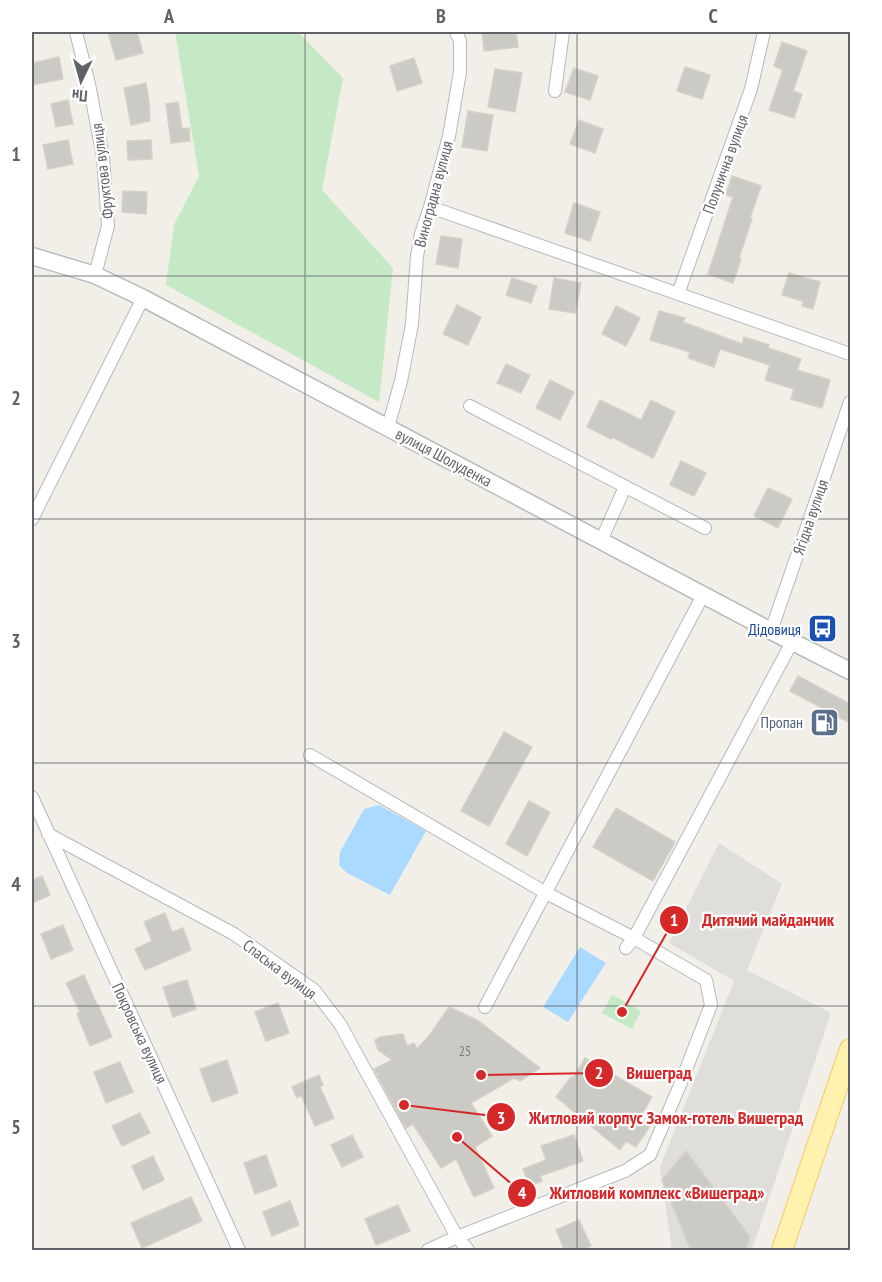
<svg xmlns="http://www.w3.org/2000/svg" width="882" height="1282" viewBox="0 0 882 1282" font-family="'PT Sans Narrow',sans-serif">
  <rect width="100%" height="100%" fill="#f1efe8"/>
  <!-- industrial -->
  <path fill="#e0deda" d="M719,843L782,884L747,970L831,1013L752,1250H672L660,1167L734,981L669,943Z"/>
  <!-- green -->
  <path fill="#c5e8c5" d="M175,32H298L343,78L322,190L393,268L379,402L166,285L174,225L199,176Z
    M612,995L641,1011L632,1029L602,1013Z"/>
  <!-- water -->
  <path fill="#aadaff" d="M379,805L426,831L390,895L347,873L339,865L340,852L364,809Z
    M580,947L606,963L568,1022L543,1007Z"/>
  <!-- building -->
  <path fill="#cccac5" stroke="#d6d1c6" stroke-width="1.5" d="M108,32H137L143,53L116,60Z
    M482,32H516L518,47L484,51Z
    M782,42L807,51L793,91L802,94L794,118L769,110L783,70L774,66Z
    M59,57L63,79L32,85V63Z
    M414,58L422,83L397,91L390,66Z
    M685,67L710,75L702,99L677,91Z
    M574,68L598,76L590,100L565,92Z
    M495,69L522,73L515,112L488,107Z
    M146,83L149,102L150,121L131,125L124,88Z
    M68,100L73,124L56,127L51,104Z
    M178,102L182,129L189,128L190,141L171,143L166,104Z
    M468,111L493,115L487,151L462,147Z
    M579,120L603,129L595,153L570,144Z
    M68,140L73,164L48,169L43,145Z
    M151,140L152,159L128,160L127,141Z
    M732,176L761,186L750,218L752,219L739,258L741,259L733,283L708,274L733,197L726,195Z
    M123,191L147,192L146,214L122,212Z
    M574,203L600,212L590,241L565,233Z
    M441,236L462,239L458,268L436,264Z
    M789,273L820,282L813,309L802,306L803,301L782,295Z
    M512,278L537,286L531,303L506,295Z
    M554,278L581,283L575,313L549,309Z
    M457,305L481,317L468,345L443,334Z
    M616,306L640,318L626,346L602,334Z
    M659,311L685,318L683,322L742,344L744,337L769,345L768,348L801,359L797,370L830,380L822,408L791,399L794,389L765,380L770,365L720,349L714,367L688,358L690,352L650,340Z
    M506,364L530,375L521,393L497,383Z
    M550,380L574,392L560,420L536,408Z
    M600,400L641,420L651,400L675,412L653,458L612,437L611,439L587,427Z
    M681,461L706,473L694,496L670,485Z
    M768,488L792,499L778,528L754,516Z
    M798,676L850,704V723L790,691Z
    M504,732L532,747L489,826L461,811Z
    M529,801L550,812L527,856L506,844Z
    M616,808L675,842L653,881L593,847Z
    M42,876L50,895L32,903V880Z
    M165,913L172,932L183,928L191,950L145,970L135,949L152,941L144,922Z
    M63,925L73,950L51,959L41,934Z
    M84,975L97,1005H98L112,1037L90,1046L77,1014L80,1012L66,983Z
    M187,980L196,1009L173,1017L163,987Z
    M278,1003L289,1033L266,1041L255,1012Z
    M449,1007L477,1020L540,1068L520,1081L514,1078L471,1103L492,1136L475,1147L494,1188L474,1197L456,1159L441,1168L413,1124L406,1128L374,1069L392,1060L378,1050L375,1040L380,1037L403,1034L407,1046L414,1043L417,1049L429,1036Z
    M585,1058L652,1097L639,1119L650,1126L636,1147L626,1141L620,1150L556,1097L571,1077L573,1078Z
    M227,1060L238,1093L212,1102L200,1069Z
    M120,1062L133,1092L106,1103L94,1072Z
    M319,1075L323,1085L320,1087L334,1118L315,1126L301,1095L297,1098L292,1087Z
    M140,1113L150,1133L122,1146L112,1126Z
    M352,1135L363,1157L342,1167L331,1145Z
    M574,1135L583,1161L540,1176L542,1181L529,1186L523,1169L546,1160L541,1146Z
    M686,1151L750,1237L746,1251H691L662,1180Z
    M266,1155L277,1186L255,1194L244,1163Z
    M153,1156L164,1180L143,1190L132,1166Z
    M191,1197L202,1221L142,1248L131,1223Z
    M290,1201L299,1225L272,1236L263,1212Z
    M398,1205L410,1231L376,1245L365,1219Z
    M579,1220L591,1246L580,1251H565L556,1230Z"/>
  <g fill="none" stroke-linecap="round" stroke-linejoin="round">
    <defs>
      <path id="minor" d="M76,32L89,84L103,157L108,226L95,275
        M555,91L563,32
        M430,207L850,354
        M678,294L751,89L764,32
        M470,406L705,528
        M388,427L401,381L412,324L417,256L421,234L430,207L449,136L460,72V41L456,32
        M32,519L143,298
        M601,541L625,487
        M771,631L850,402
        M310,755L546,893L634,938L706,980L711,1005L680,1085L650,1155L625,1171L457,1237L428,1250
        M32,797L239,1250
        M48,834L234,934L314,990L340,1024L457,1237L468,1250
        M626,948L634,938L792,642
        M485,1007L703,595"/>
      <path id="secondary" d="M32,256L95,275L143,298L771,631L850,671"/>
      <path id="primary" d="M782,1250L850,1049"/>
    </defs>
    <!-- minor casing -->
    <use href="#minor" stroke="#b5b8bc" stroke-width="14"/>
    <!-- secondary casing -->
    <use href="#secondary" stroke="#b6babf" stroke-width="19"/>
    <!-- primary casing -->
    <use href="#primary" stroke="#f2c960" stroke-width="22"/>
    <!-- minor -->
    <use href="#minor" stroke="#fff" stroke-width="12"/>
    <!-- secondary -->
    <use href="#secondary" stroke="#fff" stroke-width="16"/>
    <!-- primary -->
    <use href="#primary" stroke="#fff2af" stroke-width="20"/>
  </g>
  <!-- grid -->
  <path fill="none" stroke="#5f6368" stroke-width="1.5" stroke-opacity="0.55" d="M305,32V1250M577,32V1250M32,276H850M32,519H850M32,763H850M32,1006H850"/>
  <!-- icons -->
  <defs>
    <symbol id="bus-square" viewBox="-11 -11 22 22"><rect x="-9" y="-9" width="18" height="18" rx="4" fill="#1a4fb4" stroke="#fff"/><path d="M-5-6H5V4H4V6H2V4H-2V6H-4V4H-5ZM-3.5-4V0h7V-4ZM-3.5 1.2v1.5H-2V1.2ZM2 1.2v1.5H3.5V1.2Z" fill="#fff"/></symbol>
    <symbol id="fuel-square" viewBox="-11 -11 22 22"><rect x="-9" y="-9" width="18" height="18" rx="4" fill="#5c6f8a" stroke="#fff"/><path d="M-5.5-6h7V0h2V4h1.3V-2.5L3-4.5l.8-.8L6-3V5H2.5V1h-1V6h-7ZM-4.2-4.7v3.2H.2V-4.7Z" fill="#fff"/></symbol>
  </defs>
  <g fill-rule="evenodd">
    <use href="#bus-square" x="806" y="612" width="33" height="33"/>
    <use href="#fuel-square" x="808" y="706" width="33" height="33"/>
  </g>
  <g text-anchor="middle" stroke-width="4.5" stroke-linejoin="round" paint-order="stroke">
    <!-- number labels -->
    <g font-size="14" fill="#7a7d7f">
      <text x="465" y="1056">25</text>
    </g>
    <!-- street labels -->
    <g font-size="16" fill="#5f6368" stroke="#fff">
      <text transform="translate(725 164) rotate(-70)" y="6">Полунична вулиця</text>
      <text transform="translate(102 171) rotate(-97)" y="6">Фруктова вулиця</text>
      <text transform="translate(433 194) rotate(-75)" y="6">Виноградна вулиця</text>
      <text transform="translate(444 457) rotate(28)" y="6">вулиця Шолуденка</text>
      <text transform="translate(810 517) rotate(-71)" y="6">Ягідна вулиця</text>
      <text transform="translate(280 969) rotate(37)" y="6">Спаська вулиця</text>
      <text transform="translate(140 1033) rotate(65)" y="6">Покровська вулиця</text>
    </g>
    <!-- transit labels -->
    <g font-size="16" fill="#164399" stroke="#fff" text-anchor="end">
      <text x="801" y="635">Дідовиця</text>
    </g>
    <!-- service labels -->
    <g font-size="16" fill="#4e5e75" stroke="#fff" text-anchor="end">
      <text x="803" y="728">Пропан</text>
    </g>
  </g>
  <!-- callouts -->
  <path fill="none" stroke="#d62828" stroke-width="2" d="M622 1012L674 920M481 1075L599 1073M404 1105L501 1117M457 1137L522 1193"/>
  <g fill="#d62828" stroke="#fff" stroke-width="2">
    <circle cx="622" cy="1012" r="6"/>
    <circle cx="481" cy="1075" r="6"/>
    <circle cx="404" cy="1105" r="6"/>
    <circle cx="457" cy="1137" r="6"/>
    <circle cx="674" cy="920" r="15"/>
    <circle cx="599" cy="1073" r="15"/>
    <circle cx="501" cy="1117" r="15"/>
    <circle cx="522" cy="1193" r="15"/>
  </g>
  <g font-size="18" text-anchor="middle" font-weight="bold" fill="#fff">
    <text x="674" y="926">1</text>
    <text x="599" y="1079">2</text>
    <text x="501" y="1124">3</text>
    <text x="522" y="1199">4</text>
  </g>
  <g font-size="18" text-anchor="middle" font-weight="bold" fill="#d62828" stroke="#fff" stroke-width="4.5" stroke-linejoin="round" paint-order="stroke">
    <text x="768" y="926">Дитячий майданчик</text>
    <text x="659" y="1079">Вишеград</text>
    <text x="666" y="1124">Житловий корпус Замок-готель Вишеград</text>
    <text x="657" y="1199">Житловий комплекс «Вишеград»</text>
  </g>
  <!-- border -->
  <rect width="882" height="1282" fill="none" stroke="#ffffff" stroke-width="66"/>
  <!-- north arrow -->
  <g transform="translate(81 81) rotate(185)" stroke="#ffffff" stroke-width="4.5" paint-order="stroke">
  <path d="M0-4.5L10 22L0 15L-10 22Z" fill="#5f6368"/>
  <text y="-9" font-size="16" font-weight="bold" text-anchor="middle" fill="#5f6368">Пн</text>
  </g>
  <rect x="33" y="33" width="816" height="1216" fill="none" stroke="#5f6368" stroke-width="2"/>
  <g font-size="20" text-anchor="middle" font-weight="bold" fill="#5f6368">
    <text x="169" y="23">A</text>
    <text x="441" y="23">B</text>
    <text x="713" y="23">C</text>
    <text x="16" y="161">1</text>
    <text x="16" y="405">2</text>
    <text x="16" y="648">3</text>
    <text x="16" y="891">4</text>
    <text x="16" y="1134">5</text>
  </g>
</svg>
